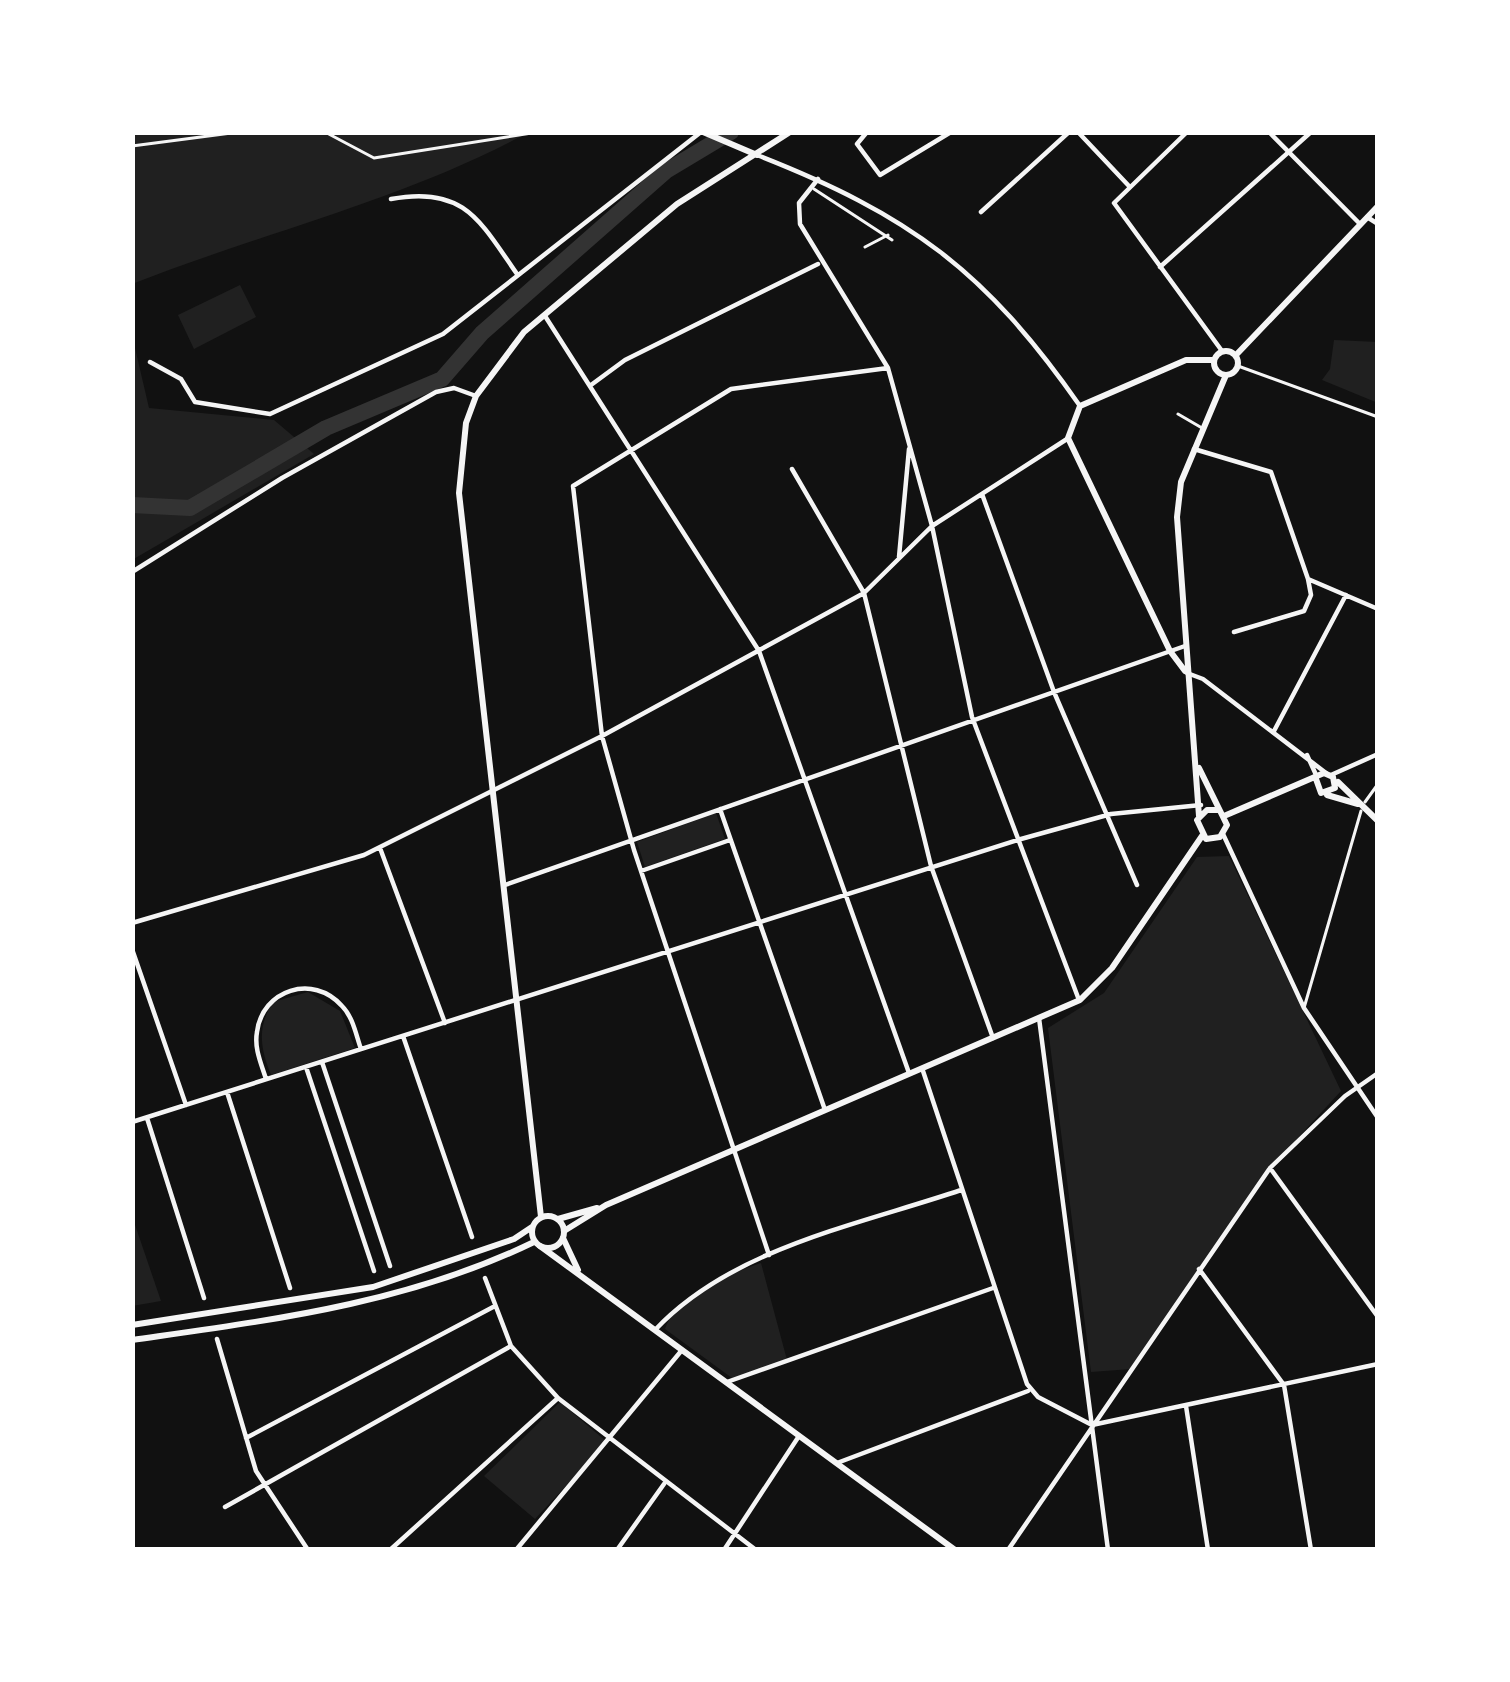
<svg xmlns="http://www.w3.org/2000/svg" width="1510" height="1682" viewBox="0 0 1510 1682" font-family="'Fira Sans',sans-serif">
  <rect width="100%" height="100%" fill="#111"/>
  <!-- green -->
  <path fill="#202020" d="M132,132H529C404,200 264,232 132,284Z
    M240,285L256,317L194,349L178,315Z
    M132,335L149,408L274,420L314,454L132,560Z
    M1334,340L1378,342V403L1322,380L1330,369Z
    M716,813L725,839L645,867L637,842Z
    M1229,856L1341,1091L1270,1168L1131,1369L1091,1372L1048,1028L1104,993L1197,857Z
    M308,992L340,1011L355,1048L271,1075C260,1048 257,1027 273,1002Z
    M132,1216L161,1301L132,1306Z
    M761,1263L787,1360L732,1378L665,1329C675,1297 731,1273 761,1263Z
    M560,1402L607,1442L535,1519L484,1476Z"/>
  <g fill="none" stroke-linecap="round" stroke-linejoin="round">
    <!-- river -->
    <path stroke="#333" stroke-width="16" d="M132,505L190,508L326,428L442,379L482,333L666,171L731,132"/>
    <!-- pedestrian -->
    <path stroke="#f5f5f5" stroke-width="3" d="M325,132L374,158L538,132
      M132,146L239,132
      M814,189L892,240
      M865,247L888,235
      M1238,366L1378,417
      M1178,414L1202,428
      M1365,802L1378,784
      M1304,1008L1361,811"/>
    <!-- minor -->
    <path stroke="#f5f5f5" stroke-width="4.5" d="M867,132L857,144L880,175L951,132
      M1078,132L1128,185
      M1187,132L1114,203L1222,351
      M818,179L799,203L800,224L888,368L932,526L972,717L1079,1000
      M391,199C464,185 480,221 517,274
      M981,212L1069,132
      M1367,217L1378,224
      M1160,267L1311,132
      M545,316L759,651L909,1073
      M150,362L181,379L195,402L270,414L443,334L701,132
      M591,385L625,360L818,264
      M1194,449L1271,472L1308,579L1378,609
      M792,469L864,593L931,866L993,1038
      M982,494L1054,692L1137,885
      M899,557L909,449
      M132,572L282,478L436,392L454,388L476,396
      M1234,632L1304,611L1311,595L1308,579
      M1187,673L1203,679L1326,773
      M1274,731L1346,595
      M1307,755L1317,777
      M1331,775L1378,754
      M720,809L825,1110
      M380,848L445,1023
      M641,871L730,840
      M505,885L1185,646
      M132,923L364,855L602,736L864,593L932,526L1067,439
      M132,949L186,1105
      M1039,1018L1108,1550
      M403,1036L472,1237
      M322,1062L390,1266
      M306,1067L374,1271
      M923,1071L1027,1384L1038,1397L1092,1425
      M266,1079C261,1063 254,1048 257,1032C262,990 313,973 342,1006C353,1017 356,1035 361,1049
      M227,1092L290,1288
      M147,1118L204,1298
      M132,1122L1021,839L1111,814L1201,805
      M1270,1168L1378,1317
      M769,1255L634,850L602,736L573,486L731,389L888,368
      M1199,1269L1284,1385L1311,1550
      M485,1278L511,1346L558,1398L756,1550
      M655,1330C732,1248 858,1225 961,1190
      M217,1339L256,1471L308,1550
      M727,1382L993,1288
      M1186,1406L1208,1550
      M1092,1425L1378,1364
      M246,1438L495,1306
      M837,1463L1028,1391
      M225,1507L511,1346
      M390,1550L558,1398
      M516,1550L682,1350
      M617,1550L664,1484
      M724,1550L799,1436
      M1008,1550L1270,1168L1345,1096L1378,1073"/>
    <!-- tertiary -->
    <path stroke="#f5f5f5" stroke-width="4.5" d="M1269,132L1360,224
      M757,155C910,215 985,270 1080,406
      M1223,834L1304,1008L1378,1118"/>
    <!-- secondary -->
    <path stroke="#f5f5f5" stroke-width="6" d="M1214 363a12 12 0 1 1 24 0a12 12 0 1 1-24 0Z
      M1236,355L1378,206
      M1185,671L1170,651L1068,438L1080,406L1186,360H1214
      M1199,768L1227,825L1220,837L1206,839L1197,820L1207,810H1217
      M1338,782L1378,821
      M1327,795L1358,804
      M1199,816L1177,517L1181,482L1226,375
      M1224,816L1324,773L1333,777L1335,788L1321,793L1316,779
      M558,1219L597,1208
      M564,1231L606,1205L1080,1000L1112,968L1202,836
      M563,1238L578,1270
      M540,1246L955,1550"/>
    <!-- primary -->
    <path stroke="#f5f5f5" stroke-width="6" d="M703,132L757,155
      M532 1232a16 16 0 1 1 32 0a16 16 0 1 1-32 0Z
      M541,1217L459,493L466,423L476,396L524,332L677,204L790,132
      M132,1325L373,1287L514,1239L532,1227
      M132,1340C272,1320 406,1304 534,1242"/>
  </g>
  <!-- border -->
  <rect width="1510" height="1682" fill="none" stroke="#ffffff" stroke-width="270"/>
</svg>
